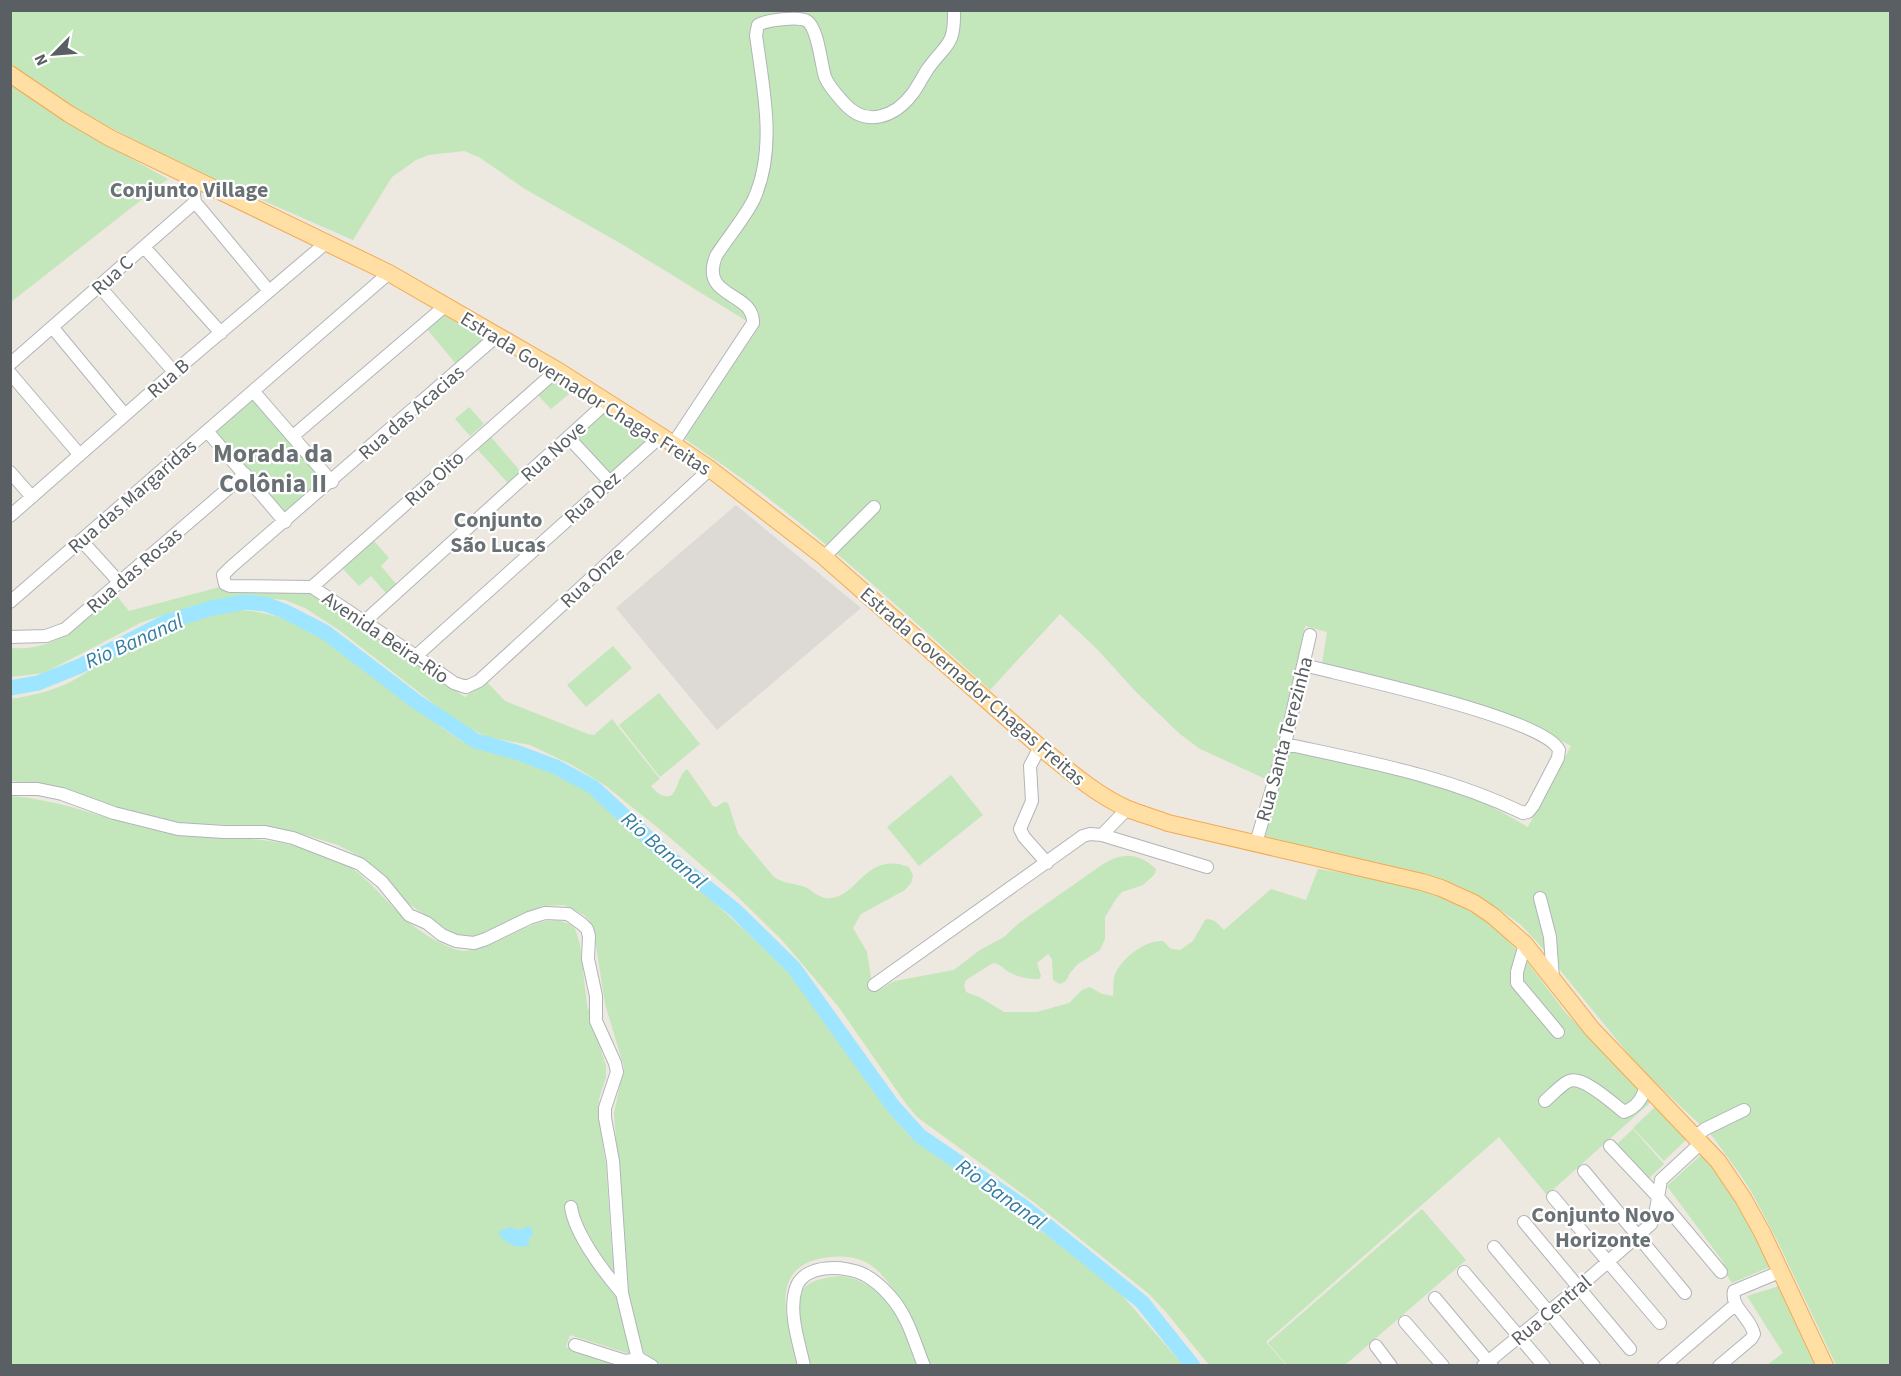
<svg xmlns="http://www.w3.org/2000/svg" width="1901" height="1376" viewBox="0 0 1901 1376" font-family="'Source Sans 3',sans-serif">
  <rect width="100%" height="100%" fill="#ede8e0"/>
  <!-- industrial -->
  <path fill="#dddad5" d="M736,505L861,608L717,730L616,608Z"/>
  <!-- green -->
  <path fill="#c3e6bb" d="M10,11H1890V1365H1836L1777,1240L1751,1191L1737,1170L1712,1136L1639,1067L1538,943L1520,924L1499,909L1461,887L1432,876L1262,837L1287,751C1348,763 1414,773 1471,797C1491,805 1510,817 1528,827L1571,746C1490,699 1411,686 1322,664L1327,632L1305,626L1292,685L1268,780L1200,749L1180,734L1136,692L1098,650L1060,614L990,690C919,625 848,560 772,501C743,478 712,458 682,437L758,328L625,246L525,189L479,157L464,151L429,155L416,160L392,177L353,240C295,215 238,190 181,163C121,134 63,105 11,64Z
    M11,82L111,147L168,179L11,302Z
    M444,315L486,340L456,364L427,329Z
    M554,381L561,384L570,393L551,409L536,393Z
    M254,397L327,480L285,514L213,433Z
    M469,407L484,424L470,436L455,419Z
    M603,413L610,414L647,442L608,476L573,439Z
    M491,437L521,472L508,483L477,449Z
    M374,541L389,558L381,566L396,584L386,593L371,576L359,586L343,569Z
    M220,587L307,590L465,697L485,680L505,701L588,734L594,735L612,719L660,779L651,786C657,793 663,799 672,795C679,786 678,776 687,769L713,806L716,807L724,802L728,803L738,834L774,877C784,884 794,883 805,887C812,890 816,896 825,898C858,902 863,850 909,867L913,876L911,883L905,890L861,914L853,928L867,952L872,984L877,991L895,981L954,970L980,950L1004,937L1019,923L1096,869C1117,854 1135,849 1156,869L1155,874L1143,885L1122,892L1116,899L1105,917V939L1100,950L1078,964L1070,973L1066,981L1060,984L1053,980L1052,959L1048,954L1037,963L1041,976L1039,979C1029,980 1014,976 1006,970C1001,966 999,964 993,963L966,980L964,986L966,992L981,998L1004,1012H1037L1069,1003L1082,990L1090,987L1102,994L1113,996C1114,988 1112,979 1116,972C1124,957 1145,940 1163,941L1171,949L1180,950L1193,941L1205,920L1208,919L1215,921L1224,930L1271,889L1306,900L1318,869L1351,874L1435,894L1455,902L1491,924L1522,955L1565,1012L1652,1101L1547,1195L1499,1137L1266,1342L1286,1365H1209L1166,1312L1149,1294L1035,1203L917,1117L904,1101L838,1006L781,939L736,895L668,836L606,786L572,765L530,745L487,737L465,726L443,711L339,630L305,608L285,600L263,598L227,600L193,606L142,622L44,673L11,677V648C58,652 81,622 116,595L129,611Z
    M240,610C333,616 390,699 466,743C480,751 498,753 514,758C542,767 572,779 597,796L786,968L878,1097L897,1122L912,1138L1069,1251L1120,1293L1183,1365H929C915,1333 903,1294 877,1270C865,1258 847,1255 830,1257C764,1264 788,1322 798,1365H662L650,1358L643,1351L638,1341L628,1298L614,1113L624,1067L605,1004L594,933L589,920L584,915L564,905L542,906L483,933L472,936H462L450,932L406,902L359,856L338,845L296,832L270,828L243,825L183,824L129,813L46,785L11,781L10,699C37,695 61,689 84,674C97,666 109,656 123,648C158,629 200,613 240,610Z
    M613,646L632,668L586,707L567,685Z
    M659,693L700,744L660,777L619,725Z
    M951,775L983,815L919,866L887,827Z
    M10,796C66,800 116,824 170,833C200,838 231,837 261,840C287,843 317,850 340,861C360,871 374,888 389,903C404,919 422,935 443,944C449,947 457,951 464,951C499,951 544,902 575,928L580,945L587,1005L606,1066V1077L599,1099L598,1113L606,1166L612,1254L633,1355L570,1335L566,1347L618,1365H11Z
    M1657,1105L1688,1138L1664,1161L1633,1128Z
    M1633,1129L1664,1164L1648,1179L1617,1144Z
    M1701,1155L1711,1160L1741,1208L1772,1266L1732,1283L1721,1267L1724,1263L1667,1186Z
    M1422,1209L1466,1260L1345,1365H1287L1268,1343Z
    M840,1276C888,1281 903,1327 920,1365H810C807,1349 791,1300 805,1287C814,1279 828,1277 840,1276Z
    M1782,1285L1821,1365H1767L1783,1353L1747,1296Z"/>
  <!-- water -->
  <path fill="#9ee6ff" d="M529,1226L531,1227L533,1235L529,1238V1245C518,1250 505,1244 499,1234V1231L511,1227L518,1230Z"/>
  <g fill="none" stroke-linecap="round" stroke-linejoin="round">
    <!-- river -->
    <path stroke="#9ee6ff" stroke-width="15" d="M10,688L38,683L80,666L166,622L212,608L245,602L265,604L284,611L325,632L417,702L476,741L516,752L556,767L593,787L669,857L735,910L794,968L893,1106L920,1136L1024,1207L1142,1302L1193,1366"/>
    <defs>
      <path id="minor" d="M195,202L269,291
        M144,247L221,333
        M100,287L174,372
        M53,328L125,415
        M498,335L231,567L223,575L225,584L230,586L312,587L416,656L454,683L466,687L479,681L710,469
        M10,364L195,202L192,178
        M10,373L79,454
        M254,392L332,482
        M207,431L285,522
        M293,436L445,306
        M569,438L609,481
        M673,444L753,323C754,291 699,299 716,256C728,237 744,219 754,199C777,147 763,89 756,35L758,25C766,20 799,16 807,21C818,28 821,64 825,77C829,87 837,95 844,103C866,128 895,117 913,93C918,86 922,78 927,70C946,43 955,47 954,10
        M10,472L32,497
        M10,516L174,372L327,242
        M81,540L120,583
        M824,557L874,507
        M312,587L557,370
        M10,602L389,273
        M365,621L607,402
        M10,637L46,636L65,629L245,474
        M416,656L661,436
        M1285,744C1368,762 1447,776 1523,813L1528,812L1533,806L1558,758L1559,750C1545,718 1345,676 1304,665
        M1040,747L1030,766L1032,801L1020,829L1024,837L1047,863
        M10,789H38L62,794L114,813L178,829L224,832H265L293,838L360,864L382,882L409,915L427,923L442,935L456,941L474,943L486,939L529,918L545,913L568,914L582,924L587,929L589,936L588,959L596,996V1021L615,1063L617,1072L605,1108V1118L613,1161L622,1293L637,1355L640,1359L652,1366
        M1102,835L1128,808
        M1256,843L1285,744L1310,635
        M1540,898L1550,937L1553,979
        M1525,944L1517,972V983L1558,1032
        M874,985L1083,836L1090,834L1102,835L1207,867
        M1545,1101C1552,1095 1559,1087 1567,1082C1581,1073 1612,1103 1624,1112C1637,1107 1642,1099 1646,1086
        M1695,1137L1705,1129L1744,1110
        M1610,1146L1658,1197L1721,1272
        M1584,1171L1685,1293
        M1553,1197L1660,1323
        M571,1207C575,1234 603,1271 621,1292
        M1524,1222L1630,1349
        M1494,1247L1594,1366
        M1464,1272L1544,1366
        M1435,1298L1492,1366
        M1405,1322L1443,1366
        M575,1345L625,1361L640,1359
        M1376,1346L1391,1366
        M804,1366C799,1342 788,1312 796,1288C804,1263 846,1265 865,1275C874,1280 883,1288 890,1296C908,1316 914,1341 924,1366
        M1483,1366L1579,1287L1651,1224L1655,1215L1661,1180L1701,1143
        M1664,1366L1736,1304
        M1719,1366L1751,1339L1754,1334C1751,1318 1730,1307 1734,1291L1782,1271"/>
      <path id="major" d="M10,74L69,114L110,138L389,273L557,370L661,436L710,469L824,557L1040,747C1068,770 1095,794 1128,809C1141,814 1155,818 1168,823L1422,882L1441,888L1474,903L1493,916L1525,944L1592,1029L1718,1161L1743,1198L1763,1234L1825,1366"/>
    </defs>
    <!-- minor casing -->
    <use href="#minor" stroke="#b1b5b9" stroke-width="14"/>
    <!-- major casing -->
    <use href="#major" stroke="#f5a951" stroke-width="18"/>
    <!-- minor -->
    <use href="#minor" stroke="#fff" stroke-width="12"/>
    <!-- major -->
    <use href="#major" stroke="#ffdfa3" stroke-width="16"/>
  </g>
  <g text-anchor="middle" stroke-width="4.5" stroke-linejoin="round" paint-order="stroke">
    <!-- street labels -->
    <g font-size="20" fill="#595f62" stroke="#fff">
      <text transform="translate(112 275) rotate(-42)" y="7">Rua C</text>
      <text transform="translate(168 378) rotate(-41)" y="7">Rua B</text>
      <text transform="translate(586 393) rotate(32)" y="7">Estrada Governador Chagas Freitas</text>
      <text transform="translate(411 412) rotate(-41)" y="7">Rua das Acacias</text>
      <text transform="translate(553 451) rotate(-42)" y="7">Rua Nove</text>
      <text transform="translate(434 478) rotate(-42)" y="7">Rua Oito</text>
      <text transform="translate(132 496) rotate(-41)" y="7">Rua das Margaridas</text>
      <text transform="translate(592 497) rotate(-42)" y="7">Rua Dez</text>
      <text transform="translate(134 570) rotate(-41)" y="7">Rua das Rosas</text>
      <text transform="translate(592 577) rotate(-43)" y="7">Rua Onze</text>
      <text transform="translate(386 637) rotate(34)" y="7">Avenida Beira-Rio</text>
      <text transform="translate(973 686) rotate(41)" y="7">Estrada Governador Chagas Freitas</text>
      <text transform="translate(1284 739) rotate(-75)" y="7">Rua Santa Terezinha</text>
      <text transform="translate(1551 1310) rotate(-40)" y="7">Rua Central</text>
    </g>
    <!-- water labels -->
    <g font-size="21" font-style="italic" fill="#347da2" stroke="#fff">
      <text transform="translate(134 641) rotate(-24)" y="7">Rio Bananal</text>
      <text transform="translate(664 850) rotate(41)" y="7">Rio Bananal</text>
      <text transform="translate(1001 1194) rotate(36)" y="7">Rio Bananal</text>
    </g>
    <!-- quarter labels -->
    <g font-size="22" font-weight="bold" fill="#6a7174" stroke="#fff">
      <text x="189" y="197">Conjunto Village</text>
      <text x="498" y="527">Conjunto<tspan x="498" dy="25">São Lucas</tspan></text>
      <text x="1603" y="1222">Conjunto Novo<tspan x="1603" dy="25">Horizonte</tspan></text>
    </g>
    <!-- district labels -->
    <g font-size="26" font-weight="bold" fill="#6a7174" stroke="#fff">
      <text x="273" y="462">Morada da<tspan x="273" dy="30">Colônia II</tspan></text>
    </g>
  </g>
  <!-- border -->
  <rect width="1901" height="1376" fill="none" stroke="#595f62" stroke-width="24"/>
  <!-- north arrow -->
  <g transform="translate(54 54) rotate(245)" stroke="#ffffff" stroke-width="4.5" paint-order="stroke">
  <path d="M0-4.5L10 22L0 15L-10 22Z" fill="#595f62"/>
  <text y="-9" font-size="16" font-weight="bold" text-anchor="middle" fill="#595f62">N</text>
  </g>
</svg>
